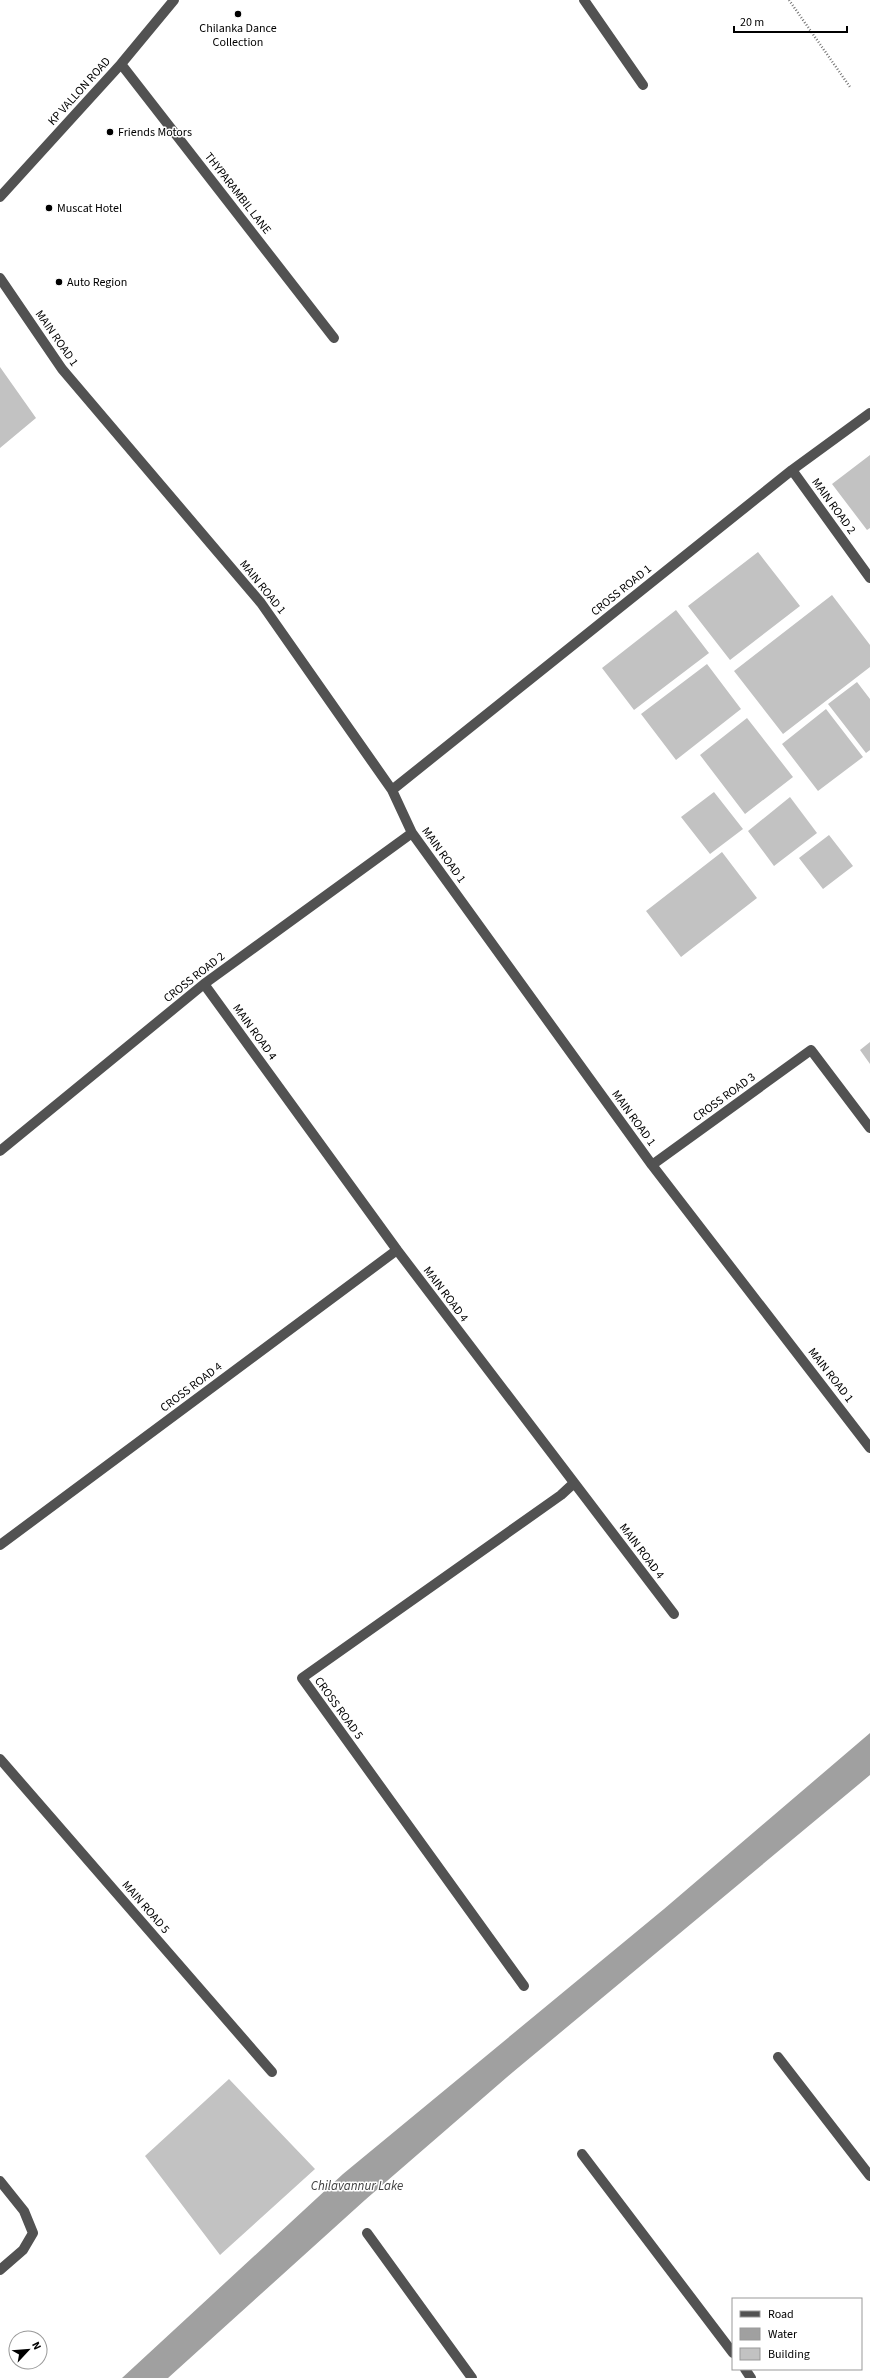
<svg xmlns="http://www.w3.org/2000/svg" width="870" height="2378" viewBox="0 0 870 2378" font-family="'Source Sans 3',sans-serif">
  <rect width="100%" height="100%" fill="#fff"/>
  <!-- water -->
  <path fill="#a0a0a0" d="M870,1733V1775L513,2072L365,2200L168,2378H122L343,2174L664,1909Z"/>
  <!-- building -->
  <path fill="#c2c2c2" d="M0,367L36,418L0,448Z
    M870,455V528L867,530L832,484Z
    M758,552L800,606L730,660L688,606Z
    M832,595L870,645V667L783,734L734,671Z
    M676,610L709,653L634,710L602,668Z
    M707,664L741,709L676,760L641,714Z
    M857,682L870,699V750L866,753L828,704Z
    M826,709L863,757L818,791L782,744Z
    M747,718L793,777L745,814L700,755Z
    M714,792L743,829L710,854L681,817Z
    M790,797L817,833L774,866L748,831Z
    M829,835L853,866L823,889L799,858Z
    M722,852L757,898L681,957L646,911Z
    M870,1042V1064L860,1050Z
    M229,2079L315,2169L220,2255L145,2156Z"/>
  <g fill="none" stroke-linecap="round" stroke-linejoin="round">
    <!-- path -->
    <path stroke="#747474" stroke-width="2.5" stroke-dasharray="1 2" stroke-linecap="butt" d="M789,0L850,87"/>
    <!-- minor -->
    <path stroke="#525252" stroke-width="10" d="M584,0L643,85
      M121,64L334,338
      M0,197L121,64L174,0
      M0,278L62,369L261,603L392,790L412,833L652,1165L870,1448
      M792,470L870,578
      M392,790L792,470L870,413
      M204,984L397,1250L674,1614
      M0,1151L204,984L412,833
      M652,1165L811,1050L870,1128
      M0,1545L397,1250
      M0,1759L272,2072
      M524,1986L302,1678L561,1495L574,1483
      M778,2057L870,2176
      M582,2154L733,2353
      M0,2181L24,2211L33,2233L23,2250L0,2270
      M367,2233L472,2378
      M745,2369L751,2378"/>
  </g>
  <!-- markers -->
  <g fill="#000" stroke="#fff" stroke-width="1.5">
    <circle cx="238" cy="14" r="4"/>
    <circle cx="110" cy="132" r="4"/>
    <circle cx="49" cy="208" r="4"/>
    <circle cx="59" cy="282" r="4"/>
  </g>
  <g text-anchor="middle" stroke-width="3" stroke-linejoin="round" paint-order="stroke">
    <!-- poi labels -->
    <g font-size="12" fill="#000" stroke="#fff" text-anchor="start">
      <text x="238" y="32" text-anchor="middle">Chilanka Dance<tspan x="238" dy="14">Collection</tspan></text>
      <text x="118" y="136">Friends Motors</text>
      <text x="57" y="212">Muscat Hotel</text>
      <text x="67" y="286">Auto Region</text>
    </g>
    <!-- street labels -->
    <g font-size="12" fill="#000" stroke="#fff">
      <text transform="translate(79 91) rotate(-48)" y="4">KP VALLON ROAD</text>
      <text transform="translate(238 193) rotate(52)" y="4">THYPARAMBIL LANE</text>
      <text transform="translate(57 338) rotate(55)" y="4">MAIN ROAD 1</text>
      <text transform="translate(834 506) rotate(54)" y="4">MAIN ROAD 2</text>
      <text transform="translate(263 587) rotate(51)" y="4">MAIN ROAD 1</text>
      <text transform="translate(621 590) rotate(-39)" y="4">CROSS ROAD 1</text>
      <text transform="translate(444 855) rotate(54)" y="4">MAIN ROAD 1</text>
      <text transform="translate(194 977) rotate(-38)" y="4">CROSS ROAD 2</text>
      <text transform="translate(255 1032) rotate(54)" y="4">MAIN ROAD 4</text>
      <text transform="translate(724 1097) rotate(-36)" y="4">CROSS ROAD 3</text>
      <text transform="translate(634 1118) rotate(54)" y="4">MAIN ROAD 1</text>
      <text transform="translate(446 1294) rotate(53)" y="4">MAIN ROAD 4</text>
      <text transform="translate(831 1375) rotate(52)" y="4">MAIN ROAD 1</text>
      <text transform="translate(191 1387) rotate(-37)" y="4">CROSS ROAD 4</text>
      <text transform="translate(642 1551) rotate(53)" y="4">MAIN ROAD 4</text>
      <text transform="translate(339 1708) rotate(54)" y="4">CROSS ROAD 5</text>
      <text transform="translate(146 1907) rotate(49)" y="4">MAIN ROAD 5</text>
    </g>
    <!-- water labels -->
    <g font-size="13" font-style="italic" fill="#414141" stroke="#fff">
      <text x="357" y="2190">Chilavannur Lake</text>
    </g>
  </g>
  <!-- legend -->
  <rect x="732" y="2298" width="130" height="72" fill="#ffffff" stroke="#999999"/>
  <rect x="740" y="2311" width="20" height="6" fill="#525252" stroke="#999999"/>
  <text x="768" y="2318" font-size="12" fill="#000000">Road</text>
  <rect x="740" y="2328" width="20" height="12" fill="#a0a0a0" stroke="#999999"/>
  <text x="768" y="2338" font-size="12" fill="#000000">Water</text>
  <rect x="740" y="2348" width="20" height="12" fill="#c2c2c2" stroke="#999999"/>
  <text x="768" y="2358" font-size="12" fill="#000000">Building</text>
  <!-- north arrow -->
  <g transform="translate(28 2350) rotate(64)"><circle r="19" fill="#ffffff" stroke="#999999"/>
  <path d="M0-3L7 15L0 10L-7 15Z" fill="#000000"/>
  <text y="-6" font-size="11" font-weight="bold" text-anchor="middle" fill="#000000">N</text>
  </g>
  <!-- scale -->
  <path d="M734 26v6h113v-6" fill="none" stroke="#000000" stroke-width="2"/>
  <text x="740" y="26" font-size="12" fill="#000000" stroke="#ffffff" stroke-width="3" paint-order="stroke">20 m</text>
</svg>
